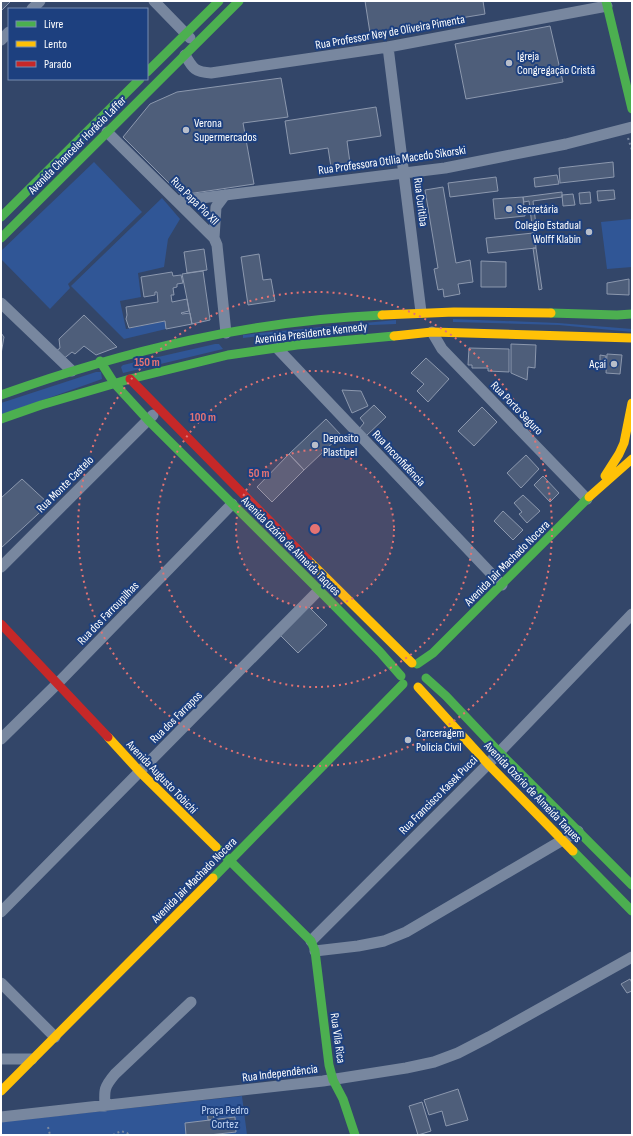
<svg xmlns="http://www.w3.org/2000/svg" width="633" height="1136" viewBox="0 0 633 1136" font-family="'Sofia Sans Condensed',sans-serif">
  <rect width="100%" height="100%" fill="#334669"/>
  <!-- green -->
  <path fill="#305696" d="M94,162L142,212L68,284L70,288L50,309L1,259V251Z
    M162,198L180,219L168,239L164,267L138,273L141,297L120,301L126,329L165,321L166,329L124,339L71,286Z
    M631,219L632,267L607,269L601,222Z
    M453,319L558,323L632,329V332L559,325L453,322Z
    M396,320V324L346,326L243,338V335L259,333Z
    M215,344H219L223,349L123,373L121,367L123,365Z
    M96,372H101L102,379L1,415V403Z
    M242,1096L247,1135H1V1122Z"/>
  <!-- building -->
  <path fill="#4e5e7a" stroke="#8c98ae" d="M1,1H11L1,11Z
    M365,1H483L485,14L370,33Z
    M550,26L563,82L466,99L455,44Z
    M281,78L288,117L243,123L254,184L181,195L123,137L150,104L177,92Z
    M376,107L381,136L347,141L350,163L331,167L328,148L290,154L285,121Z
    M613,162L614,177L560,183L559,168Z
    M557,175L559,184L535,187L534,178Z
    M496,177L498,191L450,197L448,183Z
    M443,187L456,263L470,260L473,282L458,284L460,294L444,297L443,289L438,290L434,269L438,268L425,190Z
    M614,190L615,199L598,201L597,191Z
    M562,192V197L533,201L536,225L534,226L535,233H533L529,201L524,202L523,197Z
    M590,192L591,203L580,204L579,193Z
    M573,194L575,205L563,206L562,195Z
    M523,197L525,216L495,219L493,199Z
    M533,233H535L536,248L488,253L486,238Z
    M533,248H536L542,289L539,290Z
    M204,249L207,270L187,273L184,252Z
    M259,254L263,280L271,279L275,301L248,305L241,257Z
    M481,261L506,262V287H481Z
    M203,271L210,320L192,324L182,274Z
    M172,272L173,276L181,275L183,283L177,284V287L173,288L174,295H171L172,302L187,299L189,311L181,313L182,314L190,313L192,324L166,329L165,321L129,328L126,319L127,315L126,307L158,302L157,292H155V295L144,297L141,277Z
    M629,279V295L607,294V283Z
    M84,315L117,347L96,355L84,346L75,354L72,352L62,360L55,352L60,348L59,339Z
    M1,333L4,337L1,354Z
    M511,344L536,345L535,368L528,367L527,380L511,373Z
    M469,348L509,349V372L488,371V368H472V365H468Z
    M607,354L622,355L620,374L606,373Z
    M600,355L606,356L605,366L600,365Z
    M426,358L449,379L428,402L417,391L424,384L411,373Z
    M342,390L361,391L368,406L352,413Z
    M374,405L386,417L366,436L359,429L364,423L360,418Z
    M482,407L497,422L474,446L458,431Z
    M326,419L341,435L304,470L289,454Z
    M289,454L304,470L272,502L257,487Z
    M526,455L539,469L521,488L507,473Z
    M543,476L559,493L550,502L534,485Z
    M22,479L49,504L1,548V498Z
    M523,495L540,511L527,523L519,514L522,512L514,503Z
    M503,511L523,530L513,540L494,521Z
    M309,607L327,625L298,653L280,635Z
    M630,979L632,983V991L627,993L621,984Z
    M458,1089L468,1120L446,1126L442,1111L429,1115L424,1100Z
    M422,1102L431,1131L418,1135L409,1106Z
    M213,1110L214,1119L208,1120L207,1111Z
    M235,1117L236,1132L209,1135H186L185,1123Z"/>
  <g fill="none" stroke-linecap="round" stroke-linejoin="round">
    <!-- path -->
    <path stroke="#78879f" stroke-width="2" stroke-dasharray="2 3" stroke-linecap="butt" d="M628,138L632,150
      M48,1127L50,1135
      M113,1135L121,1131L127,1133L129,1135"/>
    <!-- street -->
    <path stroke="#78879f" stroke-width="11" d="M154,1L190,38
      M32,9L40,1
      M1,40L9,32
      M388,47L421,312
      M185,55C193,69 195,72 211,73L388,47L607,6
      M107,132L214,238L217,245L226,333
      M177,201L445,168L566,144L632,127
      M214,238L216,207L225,195
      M1,303L72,371
      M432,332L442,349L587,499
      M277,348L502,585
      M1,567L153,415
      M1,739L58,683L232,504
      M1,912L319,590
      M311,941L488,764L632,614
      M315,951L358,946L384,941L406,932L578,831
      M1,983L55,1037
      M1,1059H32
      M105,1106C104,1090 104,1087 115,1074L191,1002
      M1,1117L323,1081L406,1068L434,1062L458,1053L489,1037L632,957"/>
    <!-- fast -->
    <path stroke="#4caf50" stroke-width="9" d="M606,1L632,109
      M147,72L219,1
      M1,217L140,79
      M1,238L239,1
      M551,313L617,315L632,314
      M100,361L114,383L148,420L319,590L380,652L401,676
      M1,395C127,350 249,321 382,315
      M1,419L41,405L130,379L228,355L297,345L394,336
      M417,664L433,653L589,497
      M426,678L446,696L499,752L632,885
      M216,847L311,941L315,951L329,1065L333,1080L343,1099L355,1135
      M573,851L632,911
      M213,878L403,684"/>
    <!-- slow -->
    <path stroke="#ffc107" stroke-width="9" d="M382,315L454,312L551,313
      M394,336L432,332L632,338
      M605,476L619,454L624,443L632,403
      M589,497L632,459
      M308,560L412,663
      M418,687L488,764L573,851
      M108,737L140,772L216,847
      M1,1091L213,878"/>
    <!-- jam -->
    <path stroke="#c62828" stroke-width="9" d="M130,379L308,560
      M1,624L108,737"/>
  </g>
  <!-- distance rings -->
  <circle cx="315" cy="529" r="79" fill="#e47373" fill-opacity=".12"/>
  <g fill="none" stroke="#e47373" stroke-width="2" stroke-dasharray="2 4">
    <circle cx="315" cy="529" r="79"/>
    <circle cx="315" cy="529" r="158"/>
    <circle cx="315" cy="529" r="237"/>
  </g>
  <!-- markers -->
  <g fill="#b8beca" stroke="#1d407f" stroke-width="1.5">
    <circle cx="509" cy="63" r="4"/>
    <circle cx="186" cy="130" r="4"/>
    <circle cx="509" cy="209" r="4"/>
    <circle cx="589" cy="232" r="4"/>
    <circle cx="614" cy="364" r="4"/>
    <circle cx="315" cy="445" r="4"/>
    <circle cx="408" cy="740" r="4"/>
  </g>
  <g text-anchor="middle" stroke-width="4" stroke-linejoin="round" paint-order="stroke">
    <!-- street labels -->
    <g font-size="12" fill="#fff" stroke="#1d407f">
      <text transform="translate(390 32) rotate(-10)" y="4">Rua Professor Ney de Oliveira Pimenta</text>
      <text transform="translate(77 145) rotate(-45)" y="4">Avenida Chanceler Horácio Laffer</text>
      <text transform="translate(392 160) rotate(-8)" y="4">Rua Professora Otília Macedo Sikorski</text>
      <text transform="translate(195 201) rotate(45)" y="4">Rua Papa Pio XII</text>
      <text transform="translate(421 202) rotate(83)" y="4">Rua Curitiba</text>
      <text transform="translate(311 333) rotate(-7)" y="4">Avenida Presidente Kennedy</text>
      <text transform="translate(517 408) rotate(46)" y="4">Rua Porto Seguro</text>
      <text transform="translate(399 458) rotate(47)" y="4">Rua Inconfidência</text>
      <text transform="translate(65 484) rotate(-45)" y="4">Rua Monte Castelo</text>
      <text transform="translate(291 546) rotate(45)" y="4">Avenida Ozório de Almeida Taques</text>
      <text transform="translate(507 563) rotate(-45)" y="4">Avenida Jair Machado Nocera</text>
      <text transform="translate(108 613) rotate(-46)" y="4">Rua dos Farroupilhas</text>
      <text transform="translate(176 717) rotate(-45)" y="4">Rua dos Farrapos</text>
      <text transform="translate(162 777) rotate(46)" y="4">Avenida Augusto Tobichi</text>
      <text transform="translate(533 792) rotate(46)" y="4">Avenida Ozório de Almeida Taques</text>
      <text transform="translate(438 795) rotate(-45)" y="4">Rua Francisco Kasek Pucci</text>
      <text transform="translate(194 880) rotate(-45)" y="4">Avenida Jair Machado Nocera</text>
      <text transform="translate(338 1038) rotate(82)" y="4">Rua Vila Rica</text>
      <text transform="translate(280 1073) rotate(-7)" y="4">Rua Independência</text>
    </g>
    <!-- poi labels -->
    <g font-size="12" fill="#fff" stroke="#1d407f" text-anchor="start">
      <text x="517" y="60">Igreja<tspan x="517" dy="14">Congregação Cristã</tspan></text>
      <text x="194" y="127">Verona<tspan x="194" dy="14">Supermercados</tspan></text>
      <text x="517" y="213">Secretária</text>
      <text x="581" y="229" text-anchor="end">Colegio Estadual<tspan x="581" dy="14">Wolff Klabin</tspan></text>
      <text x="606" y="368" text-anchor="end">Açai</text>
      <text x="323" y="442">Deposito<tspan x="323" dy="14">Plastipel</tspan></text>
      <text x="416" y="737">Carceragem<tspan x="416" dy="14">Policia Civil</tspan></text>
    </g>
    <!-- park labels -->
    <g font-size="12" fill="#c4d7f6" stroke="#1d407f">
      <text x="225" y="1114">Praça Pedro<tspan x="225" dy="14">Cortez</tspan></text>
    </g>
  </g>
  <circle cx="315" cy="529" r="6" fill="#e47373" stroke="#1d407f" stroke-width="2"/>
  <g font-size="12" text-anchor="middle" font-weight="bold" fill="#e47373" stroke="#1d407f" stroke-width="4" stroke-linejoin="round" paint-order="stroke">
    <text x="147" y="366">150 m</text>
    <text x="203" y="421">100 m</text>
    <text x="259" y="477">50 m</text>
  </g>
  <!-- border -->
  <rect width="633" height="1136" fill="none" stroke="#ffffff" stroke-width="4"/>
  <!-- legend -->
  <rect x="8" y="8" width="140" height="72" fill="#1d407f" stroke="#778cb2"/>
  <rect x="16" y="21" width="20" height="6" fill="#4caf50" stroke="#778cb2"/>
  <text x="44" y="28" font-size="12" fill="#ffffff">Livre</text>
  <rect x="16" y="41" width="20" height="6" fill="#ffc107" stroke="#778cb2"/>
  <text x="44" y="48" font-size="12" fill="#ffffff">Lento</text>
  <rect x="16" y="61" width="20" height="6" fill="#c62828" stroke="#778cb2"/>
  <text x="44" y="68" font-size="12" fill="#ffffff">Parado</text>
</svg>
